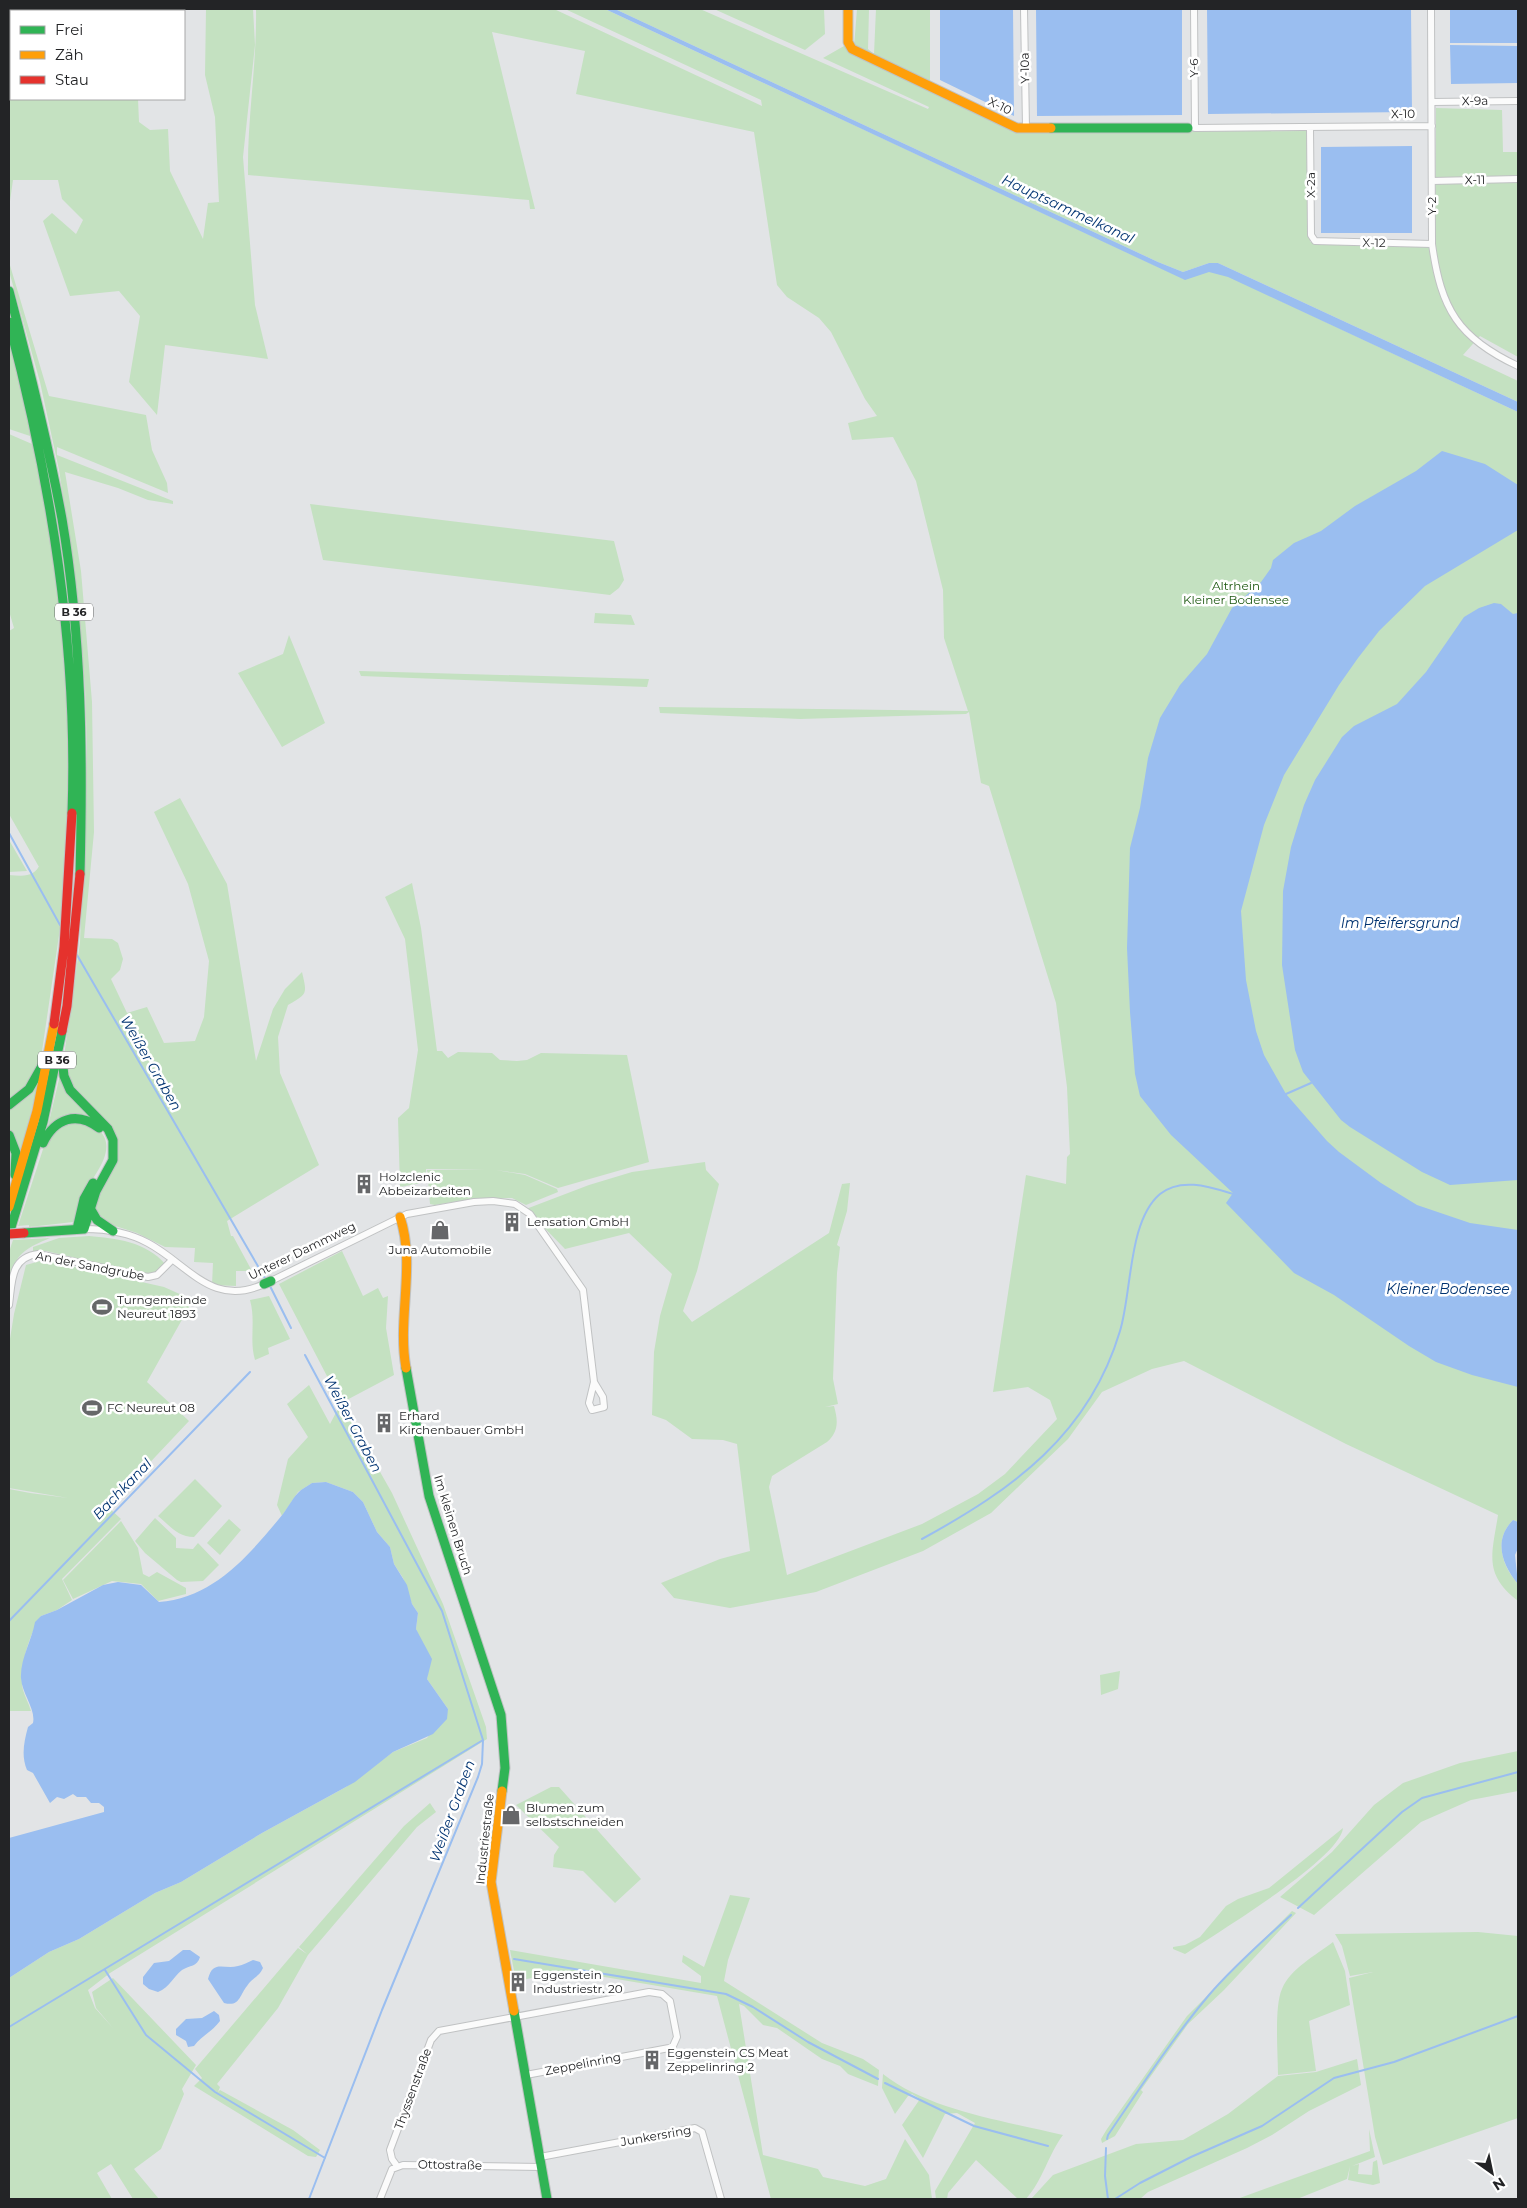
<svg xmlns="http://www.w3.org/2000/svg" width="1527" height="2208" viewBox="0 0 1527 2208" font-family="Montserrat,sans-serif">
  <rect width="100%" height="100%" fill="#e2e4e6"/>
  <!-- green -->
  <path fill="#c4e1c1" d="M9,9H134V11H11V99H138L139,122L150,130L168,129L170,171L203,239L208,203L219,202L215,117L205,75L206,9H253L255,45L243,157L255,305L268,359L165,345L157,415L129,382L140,316L119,291L70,296L43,221L52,213L76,234L83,220L62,199L58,180H13L9,208Z
    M256,9H554L762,106L761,100L565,9H605L1184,279L1205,272H1219L1518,412V1522L1513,1520C1493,1540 1502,1566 1518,1584V1601C1483,1574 1492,1554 1498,1515L1346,1444L1184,1361L1152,1369L1102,1392L1068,1439L991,1513L923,1551L816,1592L730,1608L674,1598L661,1583L720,1559L750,1551L737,1444L723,1440L692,1439L666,1420L652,1415L654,1352L660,1316L672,1274L629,1233L565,1249L526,1209L589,1185L632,1172L705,1162L706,1170L719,1184L697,1271L683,1311L692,1322L829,1233L842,1184L850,1183L847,1211L837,1245L840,1247L837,1273L833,1379L838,1404L825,1407L834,1406C838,1420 839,1432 827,1442L772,1476L769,1487L787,1575L922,1524L978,1494L1005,1474L1057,1419L1050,1400L1028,1387L993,1392L1026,1175L1066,1184L1067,1157L1070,1154L1067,1087L1056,1003L989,786L981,783L969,712L966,714L800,719L660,713L659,707L968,711L944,638L943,590L916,481L893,437L852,440L848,423L877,416L865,399L831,332L819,318L787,297L777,285L754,132L576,94L585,51L492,32L535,209H530L529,200L248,175C247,119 257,65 256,9Z
    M615,9H700L928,109L929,107L823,58L844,46L854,47L857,9H869L868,49L874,54L876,9H930V89L1016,132L1308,131L1310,242L1435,244L1436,108L1502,110L1503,152H1518V357L1480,336L1463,355L1518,381V402L1218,263H1209L1183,272L1158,262Z
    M714,9H824L825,34L805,50Z
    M9,262L49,396L146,415L152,450L167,483L168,493L57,447V455L173,501V504L148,500L118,488L65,472L81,571L92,702L94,832L84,938L112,939L118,943L123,959L120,970L111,979L127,1013L147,1007L164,1043L195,1041L204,1017L209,961L188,884L154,812L180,798L227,884L256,1061L273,1009L285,989L302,972C307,994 308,994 288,1005L278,1037L280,1073L319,1165L227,1221L231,1236H233L252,1271H236V1286L212,1285L213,1263L194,1262L195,1248L165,1247L137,1233L103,1222L93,1210L116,1144L75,1096L64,1056L80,943L87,747L85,687L74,566L59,470L40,382L9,271Z
    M9,339L43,488L58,591L67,706L68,822L63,908L41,1058L36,1074L9,1103V875C24,876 35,878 41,862L39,867L9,814V631L14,628L9,611V434L32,444L30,436L9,429Z
    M310,504L614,541L624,580L619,588L610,595L323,560Z
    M595,613L631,615L635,625L594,623Z
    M289,635L325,723L282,747L238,673L283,654Z
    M359,671L649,679L647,687L361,676Z
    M9,840L27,871L9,872Z
    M412,883L421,928L437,1051H442L448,1058L458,1052L492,1053L500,1060L517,1061L527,1060L541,1053L627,1055L649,1162L558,1188L525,1174L496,1170L525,1175L557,1189L558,1192L526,1205L512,1198L472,1199L435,1205L430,1204L429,1192L454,1188L429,1191L427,1170L486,1169H426V1182L400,1187L398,1118L409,1108L418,1050L405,939L385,897Z
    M60,1075L71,1098L103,1125L111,1142V1153L108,1166L93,1190L82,1221C82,1188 133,1151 97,1122C78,1106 65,1117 48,1126Z
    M39,1081L19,1159L9,1131V1108Z
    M70,1119C78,1122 92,1124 99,1130C119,1149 93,1176 84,1193C80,1202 77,1213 73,1222L29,1227V1225L18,1226L46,1140Z
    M89,1236C115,1238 147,1242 165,1264L156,1273L149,1275L46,1251H33V1247L59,1238Z
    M50,1238C24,1249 13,1255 9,1285V1252L13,1240Z
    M342,1251L363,1296L378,1288L383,1298L388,1296L386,1328L394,1375L341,1403L392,1493L443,1604L486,1727L487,1739L110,1973L88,1990L95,2008L113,2028L96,2008L92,1992L113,1978L196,2065L182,2089L184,2094L161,2149L134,2169L159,2199H133L111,2164L97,2173L112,2199H9V1978L49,1952L79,1939L155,1893L181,1882L262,1833L346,1787L393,1752L427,1738L448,1709L427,1679L428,1670L416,1629L418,1613L412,1604L403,1578L394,1564L390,1547L377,1532L363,1502L353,1492L326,1482L312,1483L298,1492L282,1516L277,1505L288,1459L308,1437L287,1404L309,1385L330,1424L341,1403L279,1284Z
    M44,1260L164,1287L193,1300L147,1382L189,1421L108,1507L121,1519L62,1579L72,1600L57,1610L41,1616C30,1633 18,1669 23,1690C25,1697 29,1704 31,1711H9V1489L30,1493L29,1497L30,1493L68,1498L9,1488V1345L14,1314L26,1265Z
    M269,1296L290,1339L268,1348L269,1354L255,1360C249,1340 256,1321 250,1300Z
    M195,1479L222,1506L194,1537C178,1537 170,1526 158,1516Z
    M155,1518L176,1538V1548L193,1549L198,1543L219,1565L203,1581L181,1582L177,1580L145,1553L135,1541Z
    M229,1519L241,1530L220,1555L207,1543Z
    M121,1521L138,1548L143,1574L149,1577L157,1572L186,1588V1594L158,1601L141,1584L112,1581L73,1599L63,1580Z
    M1120,1671L1118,1689L1101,1695L1100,1675Z
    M1518,1751V1791L1471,1800L1421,1822L1314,1915L1280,1897L1332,1852L1374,1805L1403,1783L1460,1763Z
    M551,1787H559L641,1879L615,1903L583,1871L553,1867L554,1855L559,1847L516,1805Z
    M430,1803L436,1812L417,1827L308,1955L278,2008L217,2084L220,2087L218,2092L220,2090L293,2130L320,2150L316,2157L308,2156L194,2086L202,2078L195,2069L298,1948L307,1954L299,1947L404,1826Z
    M1343,1828C1340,1859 1215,1934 1185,1954L1173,1949V1947L1185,1945L1200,1937L1226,1906L1238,1899L1269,1888Z
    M730,1895L750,1898L728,1960L724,1981L822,2043L863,2059L879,2070L878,2086L848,2074L840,2066L822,2059L777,2028L763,2025L744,2006L739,2004L763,2155L818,2169L823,2177L865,2186L886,2179L905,2139L929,2175L932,2199H771L717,1996L569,1971L516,1981L510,1950L701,1983V1976L682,1962L683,1955L704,1967Z
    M1292,1911L1296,1913L1224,1990L1188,2024L1141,2090L1143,2092L1115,2136L1102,2143L1101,2139L1107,2129L1187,2016Z
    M1478,1932L1518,1936V2118L1383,2165L1375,2137L1349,1978L1373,1972L1350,1976L1342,1946L1335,1934Z
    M1333,1942L1345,1971L1350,2005L1309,2021L1316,2071L1278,2075C1278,2054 1274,2006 1282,1989C1290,1969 1316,1955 1333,1942Z
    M1357,2059L1361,2085L1309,2111L1272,2135L1247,2148L1148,2192L1140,2199H1031L1053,2175L1136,2144L1183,2140L1228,2114L1278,2076L1316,2072Z
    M883,2074C930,2111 1006,2121 1063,2135C1048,2155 1043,2180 1026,2199H1018L976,2160L948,2193L947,2199H936L935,2191L975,2123L957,2113L945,2114L923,2158L902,2125L920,2099L912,2094L908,2096L895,2114L882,2088Z
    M1369,2129L1375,2157L1352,2166L1359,2164L1358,2174L1372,2175L1373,2162L1377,2160L1380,2183L1373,2185L1348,2180L1350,2166L1347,2179L1297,2199H1237L1370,2151Z"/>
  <!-- water -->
  <path fill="#9abef0" d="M605,9H615L1158,262L1183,272L1209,263H1218L1518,402V412L1228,277L1209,272L1185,280Z
    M940,9H1013L1014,116L940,80Z
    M1036,9H1182V115L1037,116Z
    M1207,9H1411L1412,112L1208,114Z
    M1450,9H1518V43H1450Z
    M1450,45L1518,46V83L1451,84Z
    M1412,146V233H1321V147Z
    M1442,451L1485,464L1518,485V530L1425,586L1379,631L1358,658L1339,685L1284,775L1264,825L1241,911L1246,980L1256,1031L1264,1055L1286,1094L1327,1141L1339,1152L1381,1183L1417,1205L1470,1223L1518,1230V1387L1472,1375L1436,1362L1409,1346L1334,1295L1294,1273L1226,1203L1233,1193L1171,1135L1140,1096L1135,1074L1130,1012L1127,948L1130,848L1140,808L1148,758L1160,718L1180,685L1207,654L1232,608L1261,582L1271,568L1273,560L1294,543L1321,531L1355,506L1416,471Z
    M1494,603L1501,604L1513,614L1518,613V1180L1450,1185L1422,1172L1350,1127L1341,1120L1303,1072L1295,1050L1282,965L1283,891L1291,847L1304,805L1315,780L1342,737L1354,726L1397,704L1426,672L1464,617L1479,608Z
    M326,1482L353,1492L363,1502L377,1532L390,1547L394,1564L407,1585L412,1604L418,1613L416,1629L432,1659L427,1679L448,1709L447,1719L433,1734L393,1752L355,1782L262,1833L181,1882L155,1893L79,1939L49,1952L9,1978V1838L104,1812V1807L99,1803H91L86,1797H77L73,1794L64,1799L57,1797L50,1803L33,1773L27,1770C21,1756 24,1742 28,1727L33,1723C36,1709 22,1694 21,1678C20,1659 32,1640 35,1622L41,1616L57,1610L103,1585L118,1582L141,1585L159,1602C214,1598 250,1554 283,1514C289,1506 293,1497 301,1490L312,1483Z
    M1513,1520L1518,1522V1548L1515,1555L1518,1584C1502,1565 1493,1540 1513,1520Z
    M183,1950H190L200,1957C197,1967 190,1965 182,1970C173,1977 170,1987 158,1992L149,1989L143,1984V1977L154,1963L169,1961Z
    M253,1960L260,1962L263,1968C259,1977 252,1978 247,1986C239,1996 240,2007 224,2003L208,1979C213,1959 224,1970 238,1966C243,1965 248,1962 253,1960Z
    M214,2011L219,2015L220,2021C212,2032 201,2036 194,2046L188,2047L186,2041L176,2035V2029L186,2019L202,2018Z"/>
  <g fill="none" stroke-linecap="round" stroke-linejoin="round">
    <!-- stream -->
    <path stroke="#9abef0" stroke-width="2" d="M9,833L60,925
      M77,955L266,1280
      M1286,1094L1311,1083
      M270,1286L291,1328
      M305,1355L442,1611L483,1740L482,1764L478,1777L382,2010L309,2199
      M922,1539C1013,1489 1089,1435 1120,1331C1132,1292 1128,1221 1160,1194C1181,1177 1210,1187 1233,1194
      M9,1621L250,1372
      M1298,1908L1402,1812L1422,1798L1518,1772
      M514,1959L726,1994L753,2007L808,2042L878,2079
      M105,1970L146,2035L215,2092L325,2158
      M9,2027L483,1740
      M885,2083L974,2126L1048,2146
      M1107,2139L1108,2135C1140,2088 1172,2039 1209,1995C1234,1966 1263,1941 1291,1915
      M1106,2148L1105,2176L1108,2199
      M1115,2199L1140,2183L1191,2157L1262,2126L1334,2078L1394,2062L1518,2016"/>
    <defs>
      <path id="street" d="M1024,9L1026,128
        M1194,9L1195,128L1432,126
        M1431,9L1432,244C1441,309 1458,338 1518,366
        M1432,102L1518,101
        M1310,128L1311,235L1315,241L1432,244
        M1432,181L1518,179
        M84,1229C106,1229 128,1232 148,1243C189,1265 212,1308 264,1284
        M271,1281L407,1214L474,1202L493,1201L515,1204L530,1214L583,1290L594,1382L589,1403L592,1410L604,1407L603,1397L594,1382
        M9,1305C12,1283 10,1257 38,1254L148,1277L157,1275L172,1260
        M540,2157L695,2128L702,2132L721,2199
        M397,2166L392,2159L390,2150L431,2040L439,2031L649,1992L662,1994L670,2001L677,2037L673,2046L669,2048L526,2075
        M380,2199L392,2169L403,2165L541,2167"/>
      <path id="fast" d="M1051,128H1188
        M9,291C29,367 48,442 62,519C82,637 83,756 80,874
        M9,322C51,483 78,647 72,813
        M62,1058L64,1076L70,1090L108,1129L113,1140V1160L96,1191L84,1229
        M9,1105L29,1089L42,1066
        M9,1135L16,1153L15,1175
        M43,1143C55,1118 77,1111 99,1128
        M90,1208L97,1220L113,1231
        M77,1229L84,1199L93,1183
        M24,1233L84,1229
        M9,1234L43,1122L62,1031
        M264,1284L271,1281
        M406,1368L429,1496L501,1715L505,1768L502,1791
        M514,2011L547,2199"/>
      <path id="slow" d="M848,9V42L852,49L1017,128H1051
        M9,1207L37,1111L54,1024
        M400,1217C416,1265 397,1318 406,1368
        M502,1791L491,1882L514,2011"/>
      <path id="jam" d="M54,1024L64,947L72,813
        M62,1031L67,1006L80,874"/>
    </defs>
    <!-- street casing -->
    <use href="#street" stroke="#c0c2c3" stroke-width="8"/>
    <!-- fast casing -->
    <use href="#fast" stroke="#c0c2c3" stroke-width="11"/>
    <!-- slow casing -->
    <use href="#slow" stroke="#c0c2c3" stroke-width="11"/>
    <!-- jam casing -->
    <use href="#jam" stroke="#c0c2c3" stroke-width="11"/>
    <!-- street -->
    <use href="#street" stroke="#fbfbfb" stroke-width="6"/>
    <!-- fast -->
    <use href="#fast" stroke="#30b455" stroke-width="9"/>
    <!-- slow -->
    <use href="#slow" stroke="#ff9f0a" stroke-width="9"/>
    <!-- jam -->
    <use href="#jam" stroke="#e5322d" stroke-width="9"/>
    <defs>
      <path id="jam-bridge" d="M9,1234L24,1233"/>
    </defs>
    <!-- jam-bridge casing -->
    <use href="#jam-bridge" stroke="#c0c2c3" stroke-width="11" stroke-linecap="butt"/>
    <!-- jam-bridge -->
    <use href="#jam-bridge" stroke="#e5322d" stroke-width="9"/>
  </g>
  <!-- icons -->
  <defs>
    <symbol id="building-bare" viewBox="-9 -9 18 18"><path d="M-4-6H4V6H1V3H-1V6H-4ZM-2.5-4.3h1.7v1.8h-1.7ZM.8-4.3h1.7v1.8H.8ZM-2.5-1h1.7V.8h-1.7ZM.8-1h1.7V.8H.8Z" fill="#666769" stroke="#fff" stroke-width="2.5" paint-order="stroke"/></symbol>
    <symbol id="shop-bare" viewBox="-9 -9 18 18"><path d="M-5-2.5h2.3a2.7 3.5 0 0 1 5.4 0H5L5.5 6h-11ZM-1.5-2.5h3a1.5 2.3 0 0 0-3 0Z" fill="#666769" stroke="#fff" stroke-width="2.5" paint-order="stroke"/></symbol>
    <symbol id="stadium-bare" viewBox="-9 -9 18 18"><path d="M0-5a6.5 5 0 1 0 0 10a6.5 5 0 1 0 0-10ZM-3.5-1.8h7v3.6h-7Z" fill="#666769" stroke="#fff" stroke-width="2.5" paint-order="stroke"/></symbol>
  </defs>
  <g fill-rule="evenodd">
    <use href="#building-bare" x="350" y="1170" width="28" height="28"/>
    <use href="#building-bare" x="498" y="1208" width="28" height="28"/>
    <use href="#shop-bare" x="426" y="1216" width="28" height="28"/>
    <use href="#stadium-bare" x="88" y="1293" width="28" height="28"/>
    <use href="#stadium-bare" x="78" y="1394" width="28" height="28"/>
    <use href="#building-bare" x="370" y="1409" width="28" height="28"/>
    <use href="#shop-bare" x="497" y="1801" width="28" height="28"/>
    <use href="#building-bare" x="504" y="1968" width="28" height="28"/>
    <use href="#building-bare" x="638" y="2046" width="28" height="28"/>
  </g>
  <g text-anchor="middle" stroke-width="5" stroke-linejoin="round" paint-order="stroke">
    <!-- shield labels -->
    <g fill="#fff" stroke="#656667" stroke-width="1">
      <rect x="55" y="603.5" width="38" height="17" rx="4"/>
      <rect x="38" y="1051.5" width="38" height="17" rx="4"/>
    </g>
    <g font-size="11" font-weight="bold" fill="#232426">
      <text x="74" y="616">B 36</text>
      <text x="57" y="1064">B 36</text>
    </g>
    <!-- street labels -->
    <g font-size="12" fill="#232426" stroke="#fff">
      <text transform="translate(1025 68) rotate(-91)" y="4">Y-10a</text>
      <text transform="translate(1194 68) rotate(-90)" y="4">Y-6</text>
      <text transform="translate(1475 101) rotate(-1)" y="4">X-9a</text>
      <text transform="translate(1000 106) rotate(26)" y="4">X-10</text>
      <text transform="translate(1403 114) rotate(-1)" y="4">X-10</text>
      <text transform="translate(1475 180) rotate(-1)" y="4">X-11</text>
      <text transform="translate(1311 185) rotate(-90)" y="4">X-2a</text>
      <text transform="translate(1432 206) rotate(-90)" y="4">Y-2</text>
      <text transform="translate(1374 243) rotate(1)" y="4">X-12</text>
      <text transform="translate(302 1251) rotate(-26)" y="4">Unterer Dammweg</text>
      <text transform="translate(90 1266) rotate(11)" y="4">An der Sandgrube</text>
      <text transform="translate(453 1525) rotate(73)" y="4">Im kleinen Bruch</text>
      <text transform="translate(485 1839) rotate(-84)" y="4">Industriestraße</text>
      <text transform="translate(583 2064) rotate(-11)" y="4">Zeppelinring</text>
      <text transform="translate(413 2089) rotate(-70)" y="4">Thyssenstraße</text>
      <text transform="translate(656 2136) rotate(-10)" y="4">Junkersring</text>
      <text transform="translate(450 2165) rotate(1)" y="4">Ottostraße</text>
    </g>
    <!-- park labels -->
    <g font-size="12" fill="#1d5811" stroke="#fff">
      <text x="1236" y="590">Altrhein<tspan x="1236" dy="14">Kleiner Bodensee</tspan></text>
    </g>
    <!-- poi labels -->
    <g font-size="12" fill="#232426" stroke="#fff" text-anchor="start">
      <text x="379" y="1181">Holzclenic<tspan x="379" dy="14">Abbeizarbeiten</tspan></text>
      <text x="527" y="1226">Lensation GmbH</text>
      <text x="440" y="1254" text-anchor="middle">Juna Automobile</text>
      <text x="117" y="1304">Turngemeinde<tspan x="117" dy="14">Neureut 1893</tspan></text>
      <text x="107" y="1412">FC Neureut 08</text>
      <text x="399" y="1420">Erhard<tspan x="399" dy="14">Kirchenbauer GmbH</tspan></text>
      <text x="526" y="1812">Blumen zum<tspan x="526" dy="14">selbstschneiden</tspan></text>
      <text x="533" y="1979">Eggenstein<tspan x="533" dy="14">Industriestr. 20</tspan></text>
      <text x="667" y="2057">Eggenstein CS Meat<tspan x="667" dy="14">Zeppelinring 2</tspan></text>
    </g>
    <!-- water labels -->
    <g font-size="14" font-style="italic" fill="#003371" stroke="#fff">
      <text transform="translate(1068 209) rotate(25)" y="5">Hauptsammelkanal</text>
      <text x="1400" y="928">Im Pfeifersgrund</text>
      <text transform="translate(151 1063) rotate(60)" y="5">Weißer Graben</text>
      <text x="1448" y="1294">Kleiner Bodensee</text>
      <text transform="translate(353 1424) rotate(62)" y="5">Weißer Graben</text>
      <text transform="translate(122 1489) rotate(-46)" y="5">Bachkanal</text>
      <text transform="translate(452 1811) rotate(-70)" y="5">Weißer Graben</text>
    </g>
  </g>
  <!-- border -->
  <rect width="1527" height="2208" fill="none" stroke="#232426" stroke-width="20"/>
  <!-- legend -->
  <rect x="10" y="10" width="175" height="90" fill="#ffffff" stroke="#a7a7a8"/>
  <rect x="20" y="26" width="25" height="8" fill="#30b455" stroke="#a7a7a8"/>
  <text x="55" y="35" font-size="15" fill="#232426">Frei</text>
  <rect x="20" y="51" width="25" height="8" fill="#ff9f0a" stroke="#a7a7a8"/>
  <text x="55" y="60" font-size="15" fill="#232426">Zäh</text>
  <rect x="20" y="76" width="25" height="8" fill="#e5322d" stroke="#a7a7a8"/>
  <text x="55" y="85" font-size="15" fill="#232426">Stau</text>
  <!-- north arrow -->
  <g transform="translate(1492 2173) rotate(147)" stroke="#ffffff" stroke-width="4" paint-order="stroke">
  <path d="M0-4L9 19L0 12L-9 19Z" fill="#232426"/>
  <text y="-8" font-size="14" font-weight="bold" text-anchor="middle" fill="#232426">N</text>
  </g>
</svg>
